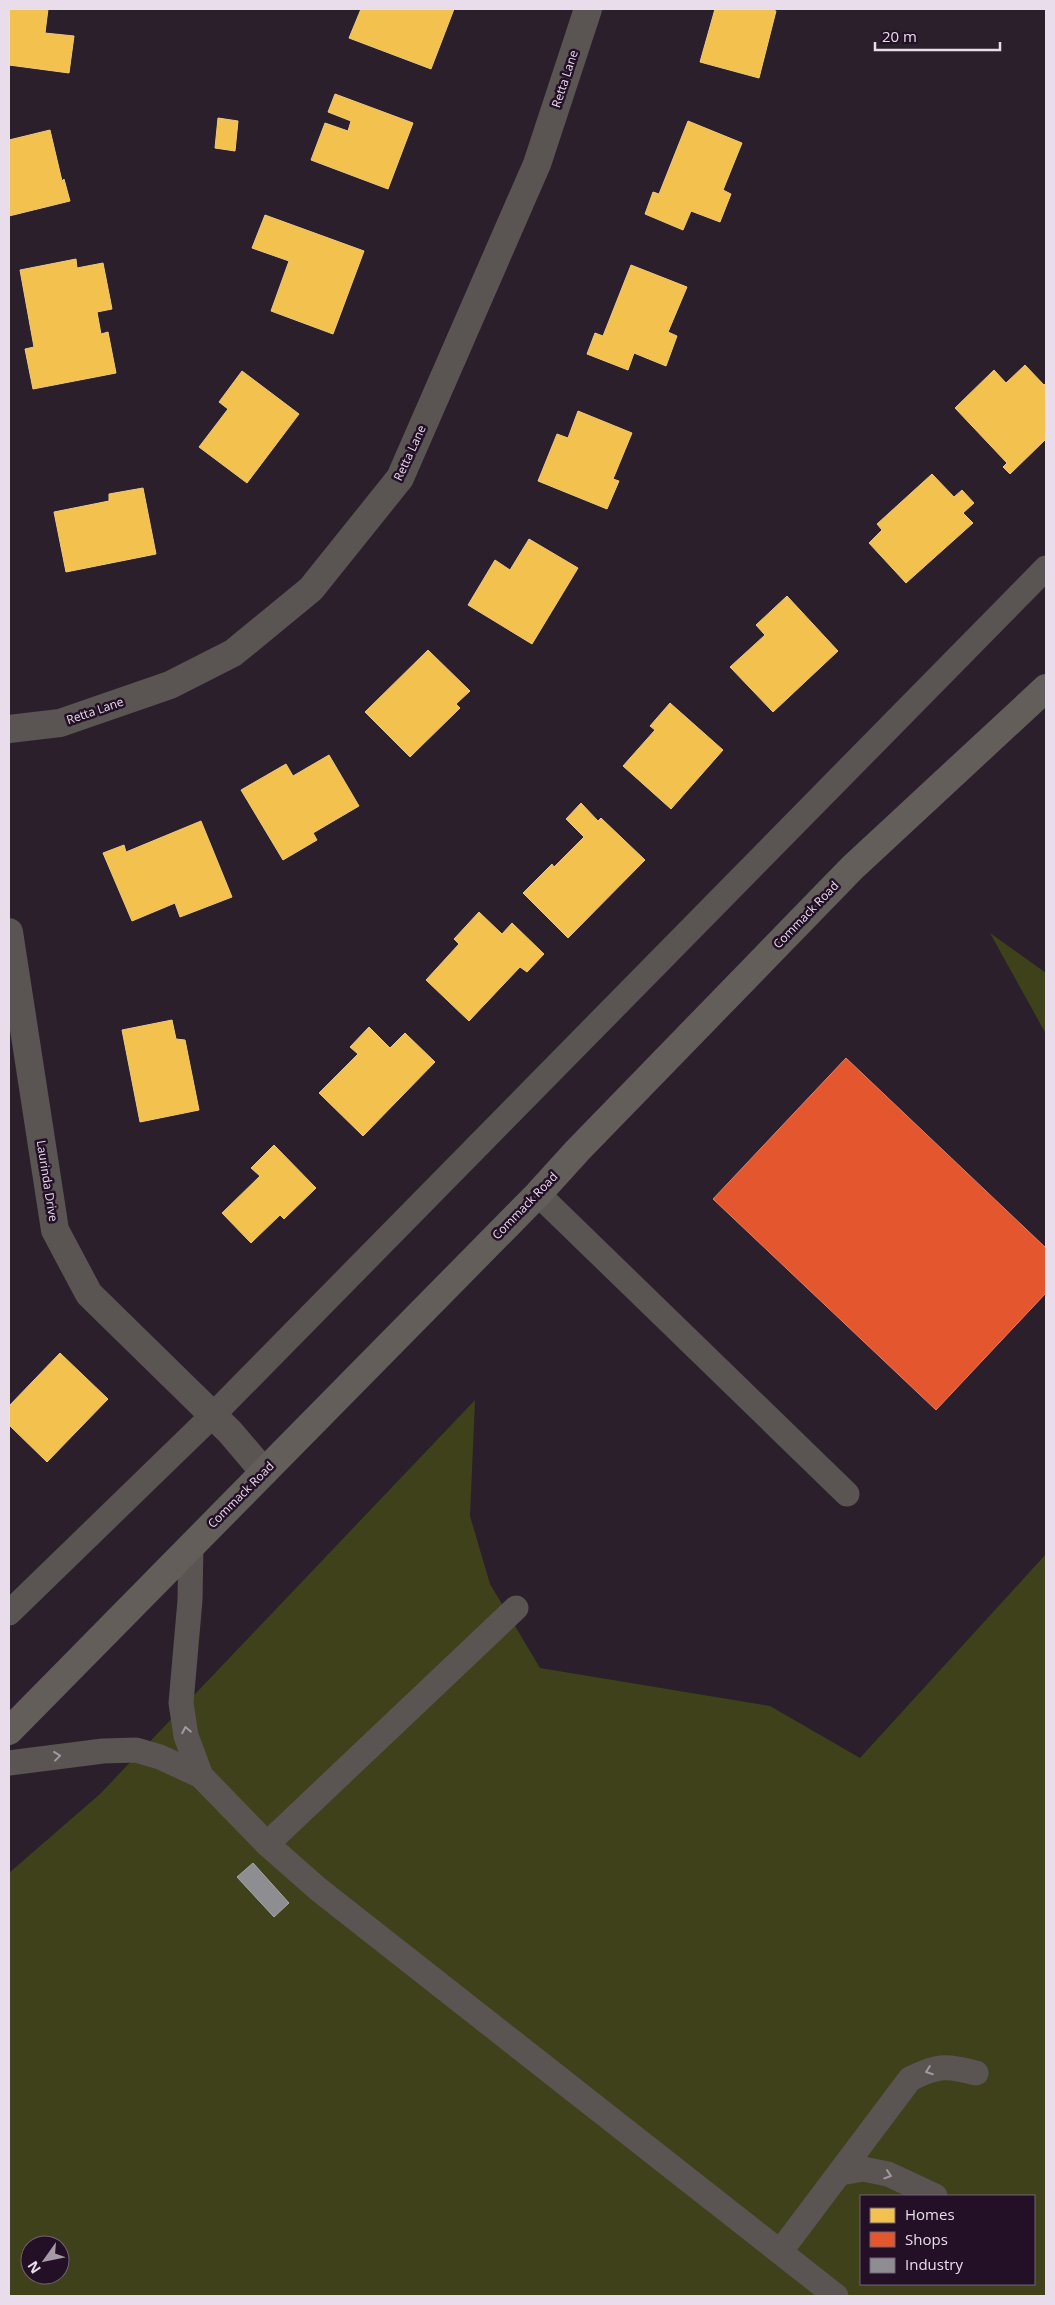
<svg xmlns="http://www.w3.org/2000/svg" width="1055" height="2305" viewBox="0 0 1055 2305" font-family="'Open Sans',sans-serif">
  <rect width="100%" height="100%" fill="#2a1f2b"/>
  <!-- green -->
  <path fill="#3f411b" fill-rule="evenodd" d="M990,933L1046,973V1034Z
    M475,1400L470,1516L490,1584L540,1668L770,1706L860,1758L1046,1554V2296H9V1873L100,1794ZM861,2196H1034V2284H861ZM30,2245H60V2275H30Z"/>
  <!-- homes -->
  <path fill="#f2c14e" stroke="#efc97d" d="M9,9H48L45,33L74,36L69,73L9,65Z
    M361,9H454L431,69L349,38Z
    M715,9H767L776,11L759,78L700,62Z
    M335,94L413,123L388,189L311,160L325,123L348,131L351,121L328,112Z
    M218,118L238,121L235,151L215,148Z
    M688,121L742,143L723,190L731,194L720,222L691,211L683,230L645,214L653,192L659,194Z
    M50,130L62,181L64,179L70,201L9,216V140Z
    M265,215L364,251L333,334L271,311L289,261L252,248Z
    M76,259L77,268L103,263L112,309L97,312L101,334L108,332L116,373L33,389L25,349L34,347L20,270Z
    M631,265L687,287L668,332L677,336L666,366L634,353L628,370L587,354L595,333L603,336Z
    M1025,365L1044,385L1046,383V439L1010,474L1003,467L1007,463L955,408L994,370L1006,383Z
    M242,371L299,414L247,483L199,447L228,409L219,402Z
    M578,411L632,433L613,479L619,481L607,509L538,481L557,434L568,438Z
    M932,474L954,497L962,490L974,503L963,513L973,523L906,583L869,543L882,530L877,524Z
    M143,488L156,554L66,572L54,512L109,501V494Z
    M529,539L578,568L532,644L468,605L495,560L510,570Z
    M787,596L838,651L773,712L730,667L765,635L756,625Z
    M428,650L470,691L456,704L460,708L410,757L365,712Z
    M670,703L723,750L671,809L623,766L655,730L650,726Z
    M329,755L359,806L313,833L317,840L283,860L241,790L286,764L293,776Z
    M581,803L598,821L601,818L645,860L568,938L523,893L552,864L554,867L584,837L566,819Z
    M201,821L232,897L180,917L175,903L132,921L103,853L124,845L126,852Z
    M479,912L502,934L512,923L544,954L527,972L520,967L469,1021L426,980L459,944L454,939Z
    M172,1020L176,1039L185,1040L199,1110L140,1122L122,1030Z
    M369,1027L390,1048L405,1033L435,1062L363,1136L319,1093L358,1054L350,1047Z
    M274,1145L316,1188L284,1219L280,1215L251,1243L222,1213L260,1176L251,1168Z
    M60,1353L108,1399L47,1462L9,1425V1406Z"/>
  <!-- shops -->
  <path fill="#e4572e" stroke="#e67f67" d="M846,1058L1046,1248V1293L936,1410L713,1199Z"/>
  <!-- industry -->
  <path fill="#8d8d92" stroke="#a9a5ad" d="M253,1863L289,1903L274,1917L237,1877Z"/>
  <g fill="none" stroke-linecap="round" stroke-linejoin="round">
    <!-- service -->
    <path stroke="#5a5453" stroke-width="25" d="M538,1194L847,1494
      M191,1546L190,1600L181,1703L186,1736L201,1776
      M9,1613L213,1415L1046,568
      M9,1763L103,1751L136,1750L160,1757L201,1776L267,1844L318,1889L836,2296
      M267,1844L516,1608
      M841,2173L863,2169L888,2174L935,2196
      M780,2252L910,2079C938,2065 946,2065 976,2073"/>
    <!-- minor -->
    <path stroke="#5a5453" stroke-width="28" d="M9,729L60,723L170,685L233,653L311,589L400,478L537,164L588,9
      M9,932L55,1230L89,1294L230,1432L264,1472"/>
    <!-- primary -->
    <path stroke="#645e5b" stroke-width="28" d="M9,1731L538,1194L578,1150L852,868L1046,688"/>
  </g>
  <!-- one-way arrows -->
  <defs><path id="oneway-chevron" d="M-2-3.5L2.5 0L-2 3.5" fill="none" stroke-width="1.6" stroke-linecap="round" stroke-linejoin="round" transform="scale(1.25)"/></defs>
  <g stroke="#a2989f">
    <use href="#oneway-chevron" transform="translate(186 1730) rotate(-101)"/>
    <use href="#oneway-chevron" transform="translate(57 1756) rotate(-7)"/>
    <use href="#oneway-chevron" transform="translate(929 2071) rotate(160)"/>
    <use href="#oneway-chevron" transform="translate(888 2175) rotate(18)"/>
  </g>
  <g text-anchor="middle" stroke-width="5" stroke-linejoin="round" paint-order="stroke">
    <!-- street labels -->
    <g font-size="12" fill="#e9dceb" stroke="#231026">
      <text transform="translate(565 79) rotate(-72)" y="4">Retta Lane</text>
      <text transform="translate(410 453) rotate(-65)" y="4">Retta Lane</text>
      <text transform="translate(95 711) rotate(-19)" y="4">Retta Lane</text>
      <text transform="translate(806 915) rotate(-46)" y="4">Commack Road</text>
      <text transform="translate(47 1181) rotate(81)" y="4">Laurinda Drive</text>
      <text transform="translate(525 1206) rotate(-46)" y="4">Commack Road</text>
      <text transform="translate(241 1495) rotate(-45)" y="4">Commack Road</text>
    </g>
  </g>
  <!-- border -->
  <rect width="1055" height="2305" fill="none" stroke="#e9dceb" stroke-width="20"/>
  <!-- legend -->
  <rect x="860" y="2195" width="175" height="90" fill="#231026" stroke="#726275"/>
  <rect x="870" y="2208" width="25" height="15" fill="#f2c14e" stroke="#726275"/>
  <text x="905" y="2220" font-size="15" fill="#e9dceb">Homes</text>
  <rect x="870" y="2232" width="25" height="15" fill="#e4572e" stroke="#726275"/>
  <text x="905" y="2245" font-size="15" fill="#e9dceb">Shops</text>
  <rect x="870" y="2258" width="25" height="15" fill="#8d8d92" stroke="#726275"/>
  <text x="905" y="2270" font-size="15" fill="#e9dceb">Industry</text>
  <!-- north arrow -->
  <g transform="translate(45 2260) rotate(237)"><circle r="24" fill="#231026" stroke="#726275"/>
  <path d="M0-4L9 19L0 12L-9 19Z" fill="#a69aa8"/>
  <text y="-8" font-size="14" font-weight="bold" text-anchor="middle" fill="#e9dceb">N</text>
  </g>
  <!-- scale -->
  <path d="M875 42v8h125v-8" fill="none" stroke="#e9dceb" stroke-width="2.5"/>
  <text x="882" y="42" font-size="15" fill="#e9dceb" stroke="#231026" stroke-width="4" paint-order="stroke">20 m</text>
</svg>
